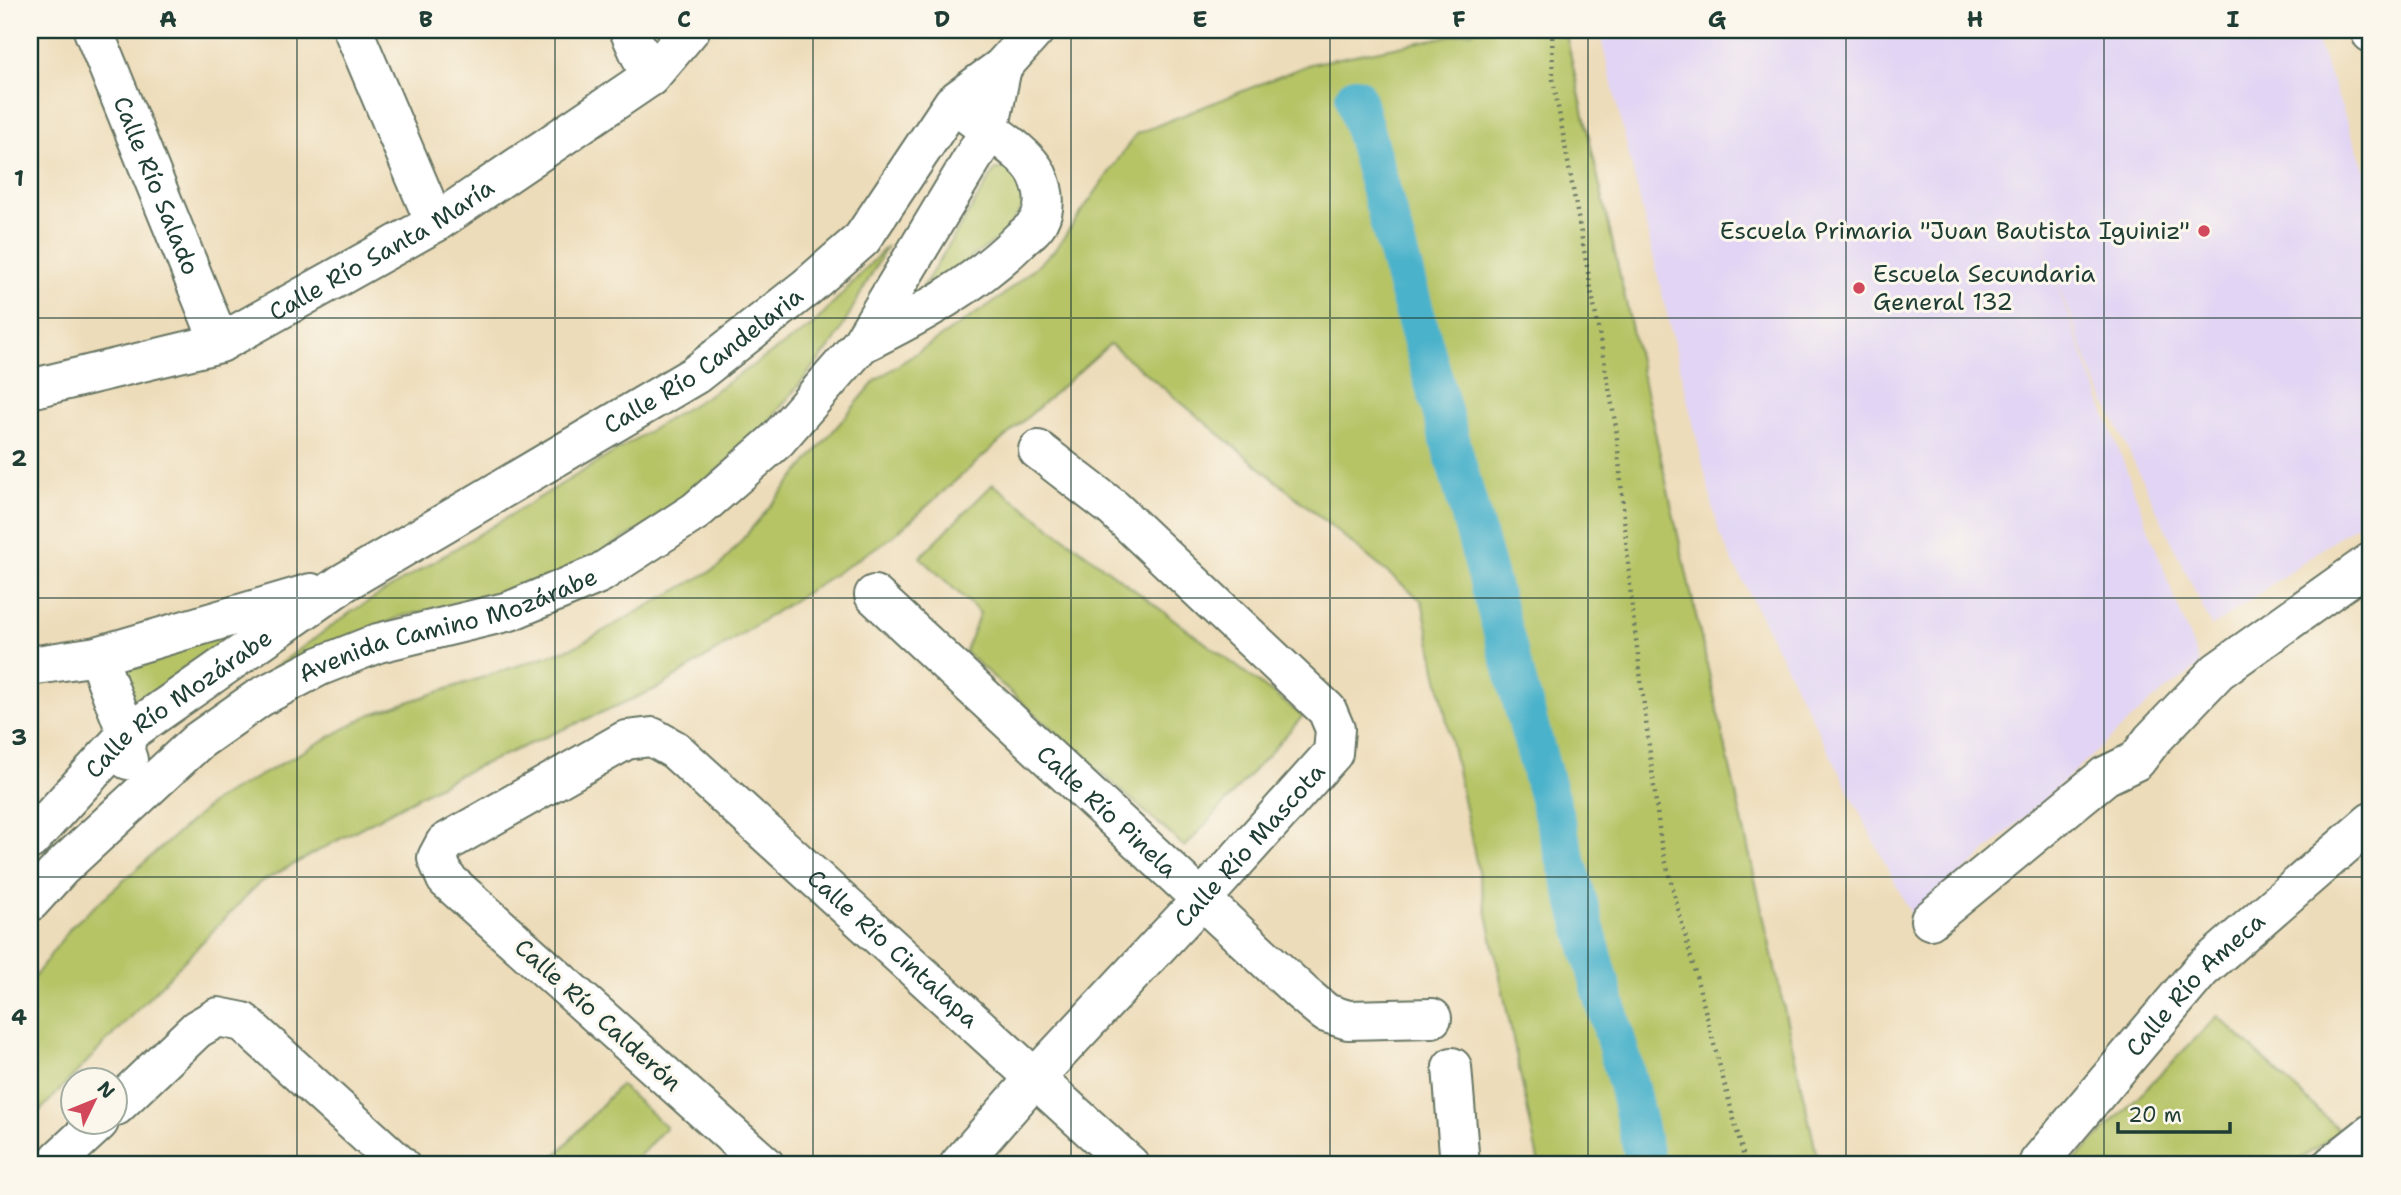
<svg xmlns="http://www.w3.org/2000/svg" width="2401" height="1195" viewBox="0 0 2401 1195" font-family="'Shantell Sans',sans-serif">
  <rect width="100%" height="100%" fill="#fbf7ec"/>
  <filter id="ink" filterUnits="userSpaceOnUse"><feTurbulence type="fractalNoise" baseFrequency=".0143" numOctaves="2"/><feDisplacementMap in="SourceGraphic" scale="14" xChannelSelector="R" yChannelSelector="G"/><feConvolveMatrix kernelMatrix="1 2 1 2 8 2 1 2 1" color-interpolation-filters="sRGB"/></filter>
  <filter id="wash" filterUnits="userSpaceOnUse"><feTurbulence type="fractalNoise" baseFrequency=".00686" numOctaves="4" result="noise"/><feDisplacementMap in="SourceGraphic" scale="28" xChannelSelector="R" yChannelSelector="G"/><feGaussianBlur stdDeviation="1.57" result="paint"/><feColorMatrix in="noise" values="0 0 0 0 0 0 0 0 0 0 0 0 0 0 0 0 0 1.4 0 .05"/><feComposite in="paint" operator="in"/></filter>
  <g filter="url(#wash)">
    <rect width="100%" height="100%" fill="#eddcb9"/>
    <!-- built -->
    <path fill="#e1d4f4" d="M1599,30H1888L1964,39L1991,30H2313L2371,187V514L2212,627L2095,380L2030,214L2200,665L2154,699L1913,918L1720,536Z"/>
    <!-- green -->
    <path fill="#b6c466" stroke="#6a804d" stroke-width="2" d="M1479,30H1565L1819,1165H1539L1422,601L1110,344L892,537L660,687L456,776L259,883L30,1121V983L71,927L214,801L369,715L574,647L720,566L876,380L1001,297L1055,250L1136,134L1310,64Z
      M1014,166L1030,197L1002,236L918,295L995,170Z
      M887,246L834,342L759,434L675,509L566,572L495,597L402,616L249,686L351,612L710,394L813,325Z
      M993,484L1303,716L1185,847L965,652L980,613L920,557Z
      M256,624L134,705L118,665Z
      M2218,1016L2340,1131L2292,1165H2073L2075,1160Z
      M620,1085L666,1127L631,1165H547Z"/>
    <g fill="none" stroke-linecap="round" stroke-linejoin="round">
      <!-- canal -->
      <path stroke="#4cb2cb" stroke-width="40" d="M1355,97L1629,1088L1646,1165"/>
    </g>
  </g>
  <g filter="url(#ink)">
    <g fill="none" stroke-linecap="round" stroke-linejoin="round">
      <defs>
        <g id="minor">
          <path id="s1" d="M93,30L220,343"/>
          <path d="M353,30L435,223"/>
          <path d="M629,30L650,77"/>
          <path d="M2370,30L2371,33"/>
          <path d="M861,344C918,316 975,285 1021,239C1027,234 1036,227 1039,220C1047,205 1044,189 1037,174C1027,153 988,130 969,115"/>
          <path id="s2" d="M30,389L220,343L435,223L650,77L690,30"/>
          <path id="s3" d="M874,595L1302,993L1326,1013L1348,1020L1432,1018"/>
          <path d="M97,656L127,734L125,751L128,760"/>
          <path d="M30,666L97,656L311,593"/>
          <path id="s4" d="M30,840L127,734L343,583L695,375L807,287L862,239L953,103L1002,67L1035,30"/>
          <path id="s5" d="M30,902L61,868L198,741L259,698L320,666L378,643L510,611L599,574L696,511L777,440L861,344L989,131L1002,67"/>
          <path d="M1930,920L2105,776L2136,761L2152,740L2218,671L2371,562"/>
          <path d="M1452,1067L1460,1165"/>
          <path d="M116,1106L197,1029L218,1017L243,1022L400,1165"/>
          <path d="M57,1165L59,1159L99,1122"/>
          <path id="s6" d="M765,1165L446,879L437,858L445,843L626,740L652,737L675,750L1130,1165"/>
          <path id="s7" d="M959,1165L1034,1079L1201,900L1333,753L1335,729L1327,710L1113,508L1038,450"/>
          <path id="s8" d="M2038,1165L2039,1162L2201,970L2371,822"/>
          <path d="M2332,1165L2371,1134"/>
        </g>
      </defs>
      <!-- minor casing -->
      <use href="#minor" stroke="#677563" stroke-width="42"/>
      <!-- path -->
      <path stroke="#677563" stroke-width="4.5" stroke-dasharray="2 5" stroke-linecap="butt" d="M1552,30L1553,79L1616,427L1632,607L1661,844L1746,1165"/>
      <!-- minor -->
      <use href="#minor" stroke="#fff" stroke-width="38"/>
    </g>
  </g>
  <!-- grid -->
  <path fill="none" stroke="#1f3d34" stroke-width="2" stroke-opacity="0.55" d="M297,30V1165M555,30V1165M813,30V1165M1071,30V1165M1330,30V1165M1588,30V1165M1846,30V1165M2104,30V1165M30,318H2371M30,598H2371M30,877H2371"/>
  <!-- markers -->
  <g fill="#d1495b" stroke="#fbf7ec" stroke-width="2.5">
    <circle cx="2204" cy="231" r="7"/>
    <circle cx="1859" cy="288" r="7"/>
  </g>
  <g text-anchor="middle" stroke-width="6" stroke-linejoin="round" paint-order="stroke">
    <!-- street labels -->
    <g font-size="24" fill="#1f3d34" stroke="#fbf7ec">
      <text dy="8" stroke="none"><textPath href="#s1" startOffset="168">Calle Río Salado</textPath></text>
      <text dy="8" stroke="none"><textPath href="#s2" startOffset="382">Calle Río Santa María</textPath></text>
      <text dy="8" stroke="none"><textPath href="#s4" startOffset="831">Calle Río Candelaria</textPath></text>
      <text dy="8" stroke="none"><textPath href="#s5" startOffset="511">Avenida Camino Mozárabe</textPath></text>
      <text dy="8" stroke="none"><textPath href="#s4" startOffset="203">Calle Río Mozárabe</textPath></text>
      <text dy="8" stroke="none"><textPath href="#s3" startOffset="318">Calle Río Pinela</textPath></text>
      <text dy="8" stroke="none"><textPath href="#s7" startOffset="432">Calle Río Mascota</textPath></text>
      <text dy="8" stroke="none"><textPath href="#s6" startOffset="1024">Calle Río Cintalapa</textPath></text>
      <text dy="8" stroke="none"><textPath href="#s8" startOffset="240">Calle Río Ameca</textPath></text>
      <text transform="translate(598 1015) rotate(42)" y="8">Calle Río Calderón</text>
    </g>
    <!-- poi labels -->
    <g font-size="24" fill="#1f3d34" stroke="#fbf7ec" text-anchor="end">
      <text x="2190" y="239">Escuela Primaria "Juan Bautista Iguiniz"</text>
      <text x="1873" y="282" text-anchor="start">Escuela Secundaria<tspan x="1873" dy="28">General 132</tspan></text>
    </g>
  </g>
  <!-- margin -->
  <rect width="2401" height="1195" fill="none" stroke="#fbf7ec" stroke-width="77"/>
  <!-- north arrow -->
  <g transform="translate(94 1101) rotate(47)"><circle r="33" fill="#fbf7ec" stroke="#a3ada2" stroke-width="2"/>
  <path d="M0-5L12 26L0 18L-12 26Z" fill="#d1495b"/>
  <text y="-10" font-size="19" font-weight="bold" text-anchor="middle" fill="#1f3d34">N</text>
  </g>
  <!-- scale -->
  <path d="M2118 1122v10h112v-10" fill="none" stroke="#1f3d34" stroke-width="3.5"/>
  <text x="2128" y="1122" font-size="21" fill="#1f3d34" stroke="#fbf7ec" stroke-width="5" paint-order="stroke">20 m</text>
  <rect x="38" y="38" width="2324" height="1118" fill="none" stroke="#1f3d34" stroke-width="2.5"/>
  <g font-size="23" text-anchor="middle" font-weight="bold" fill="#1f3d34">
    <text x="168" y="27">A</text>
    <text x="426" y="27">B</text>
    <text x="684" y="27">C</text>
    <text x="942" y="27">D</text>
    <text x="1200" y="27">E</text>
    <text x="1459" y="27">F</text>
    <text x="1717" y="27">G</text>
    <text x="1975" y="27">H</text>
    <text x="2233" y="27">I</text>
    <text x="19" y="186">1</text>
    <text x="19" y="466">2</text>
    <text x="19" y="745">3</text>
    <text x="19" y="1025">4</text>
  </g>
</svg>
